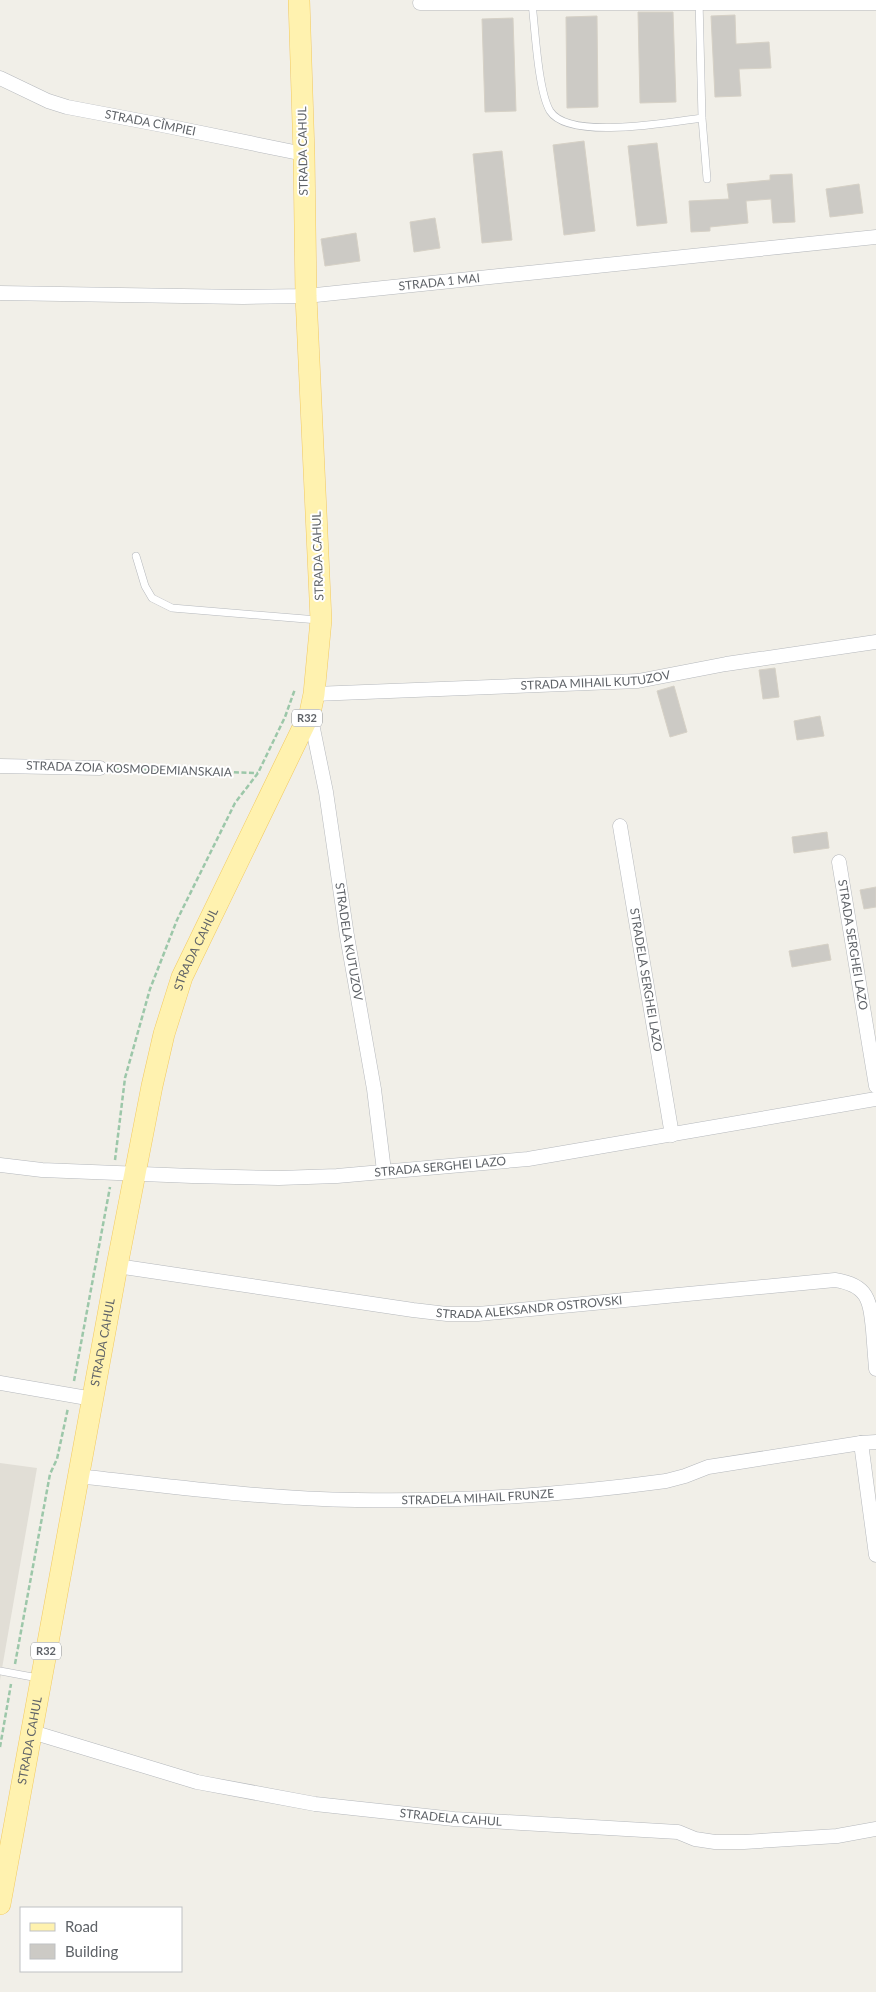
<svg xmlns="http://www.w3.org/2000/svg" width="876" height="1992" viewBox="0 0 876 1992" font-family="Lato,sans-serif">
  <rect width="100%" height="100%" fill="#f1efe8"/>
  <!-- education -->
  <path fill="#e1ded6" d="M0,1463L37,1468L0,1680Z"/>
  <!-- building -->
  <path fill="#cccac5" stroke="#d6d1c6" d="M638,12H673L676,102L640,103Z
    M735,15L736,44L769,42L771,68L739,69L741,96L715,97L711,16Z
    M597,16L598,107L567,108L566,17Z
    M513,18L516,111L485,112L482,19Z
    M584,141L595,231L564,235L553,145Z
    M657,143L667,223L637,226L628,146Z
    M502,151L512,240L482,243L473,154Z
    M792,174L795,222L773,223L771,199L746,201L748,223L710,227V231L691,232L689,201L729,199L727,184L770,180V175Z
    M859,184L863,213L830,217L826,189Z
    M435,218L440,248L414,252L410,222Z
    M356,233L360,261L325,266L321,239Z
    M775,668L779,697L763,699L759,670Z
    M674,686L687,732L670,737L657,691Z
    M820,716L824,736L797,740L794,721Z
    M827,832L829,848L794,853L792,837Z
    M876,887V907L864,909L860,890Z
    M828,944L831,960L792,967L789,951Z"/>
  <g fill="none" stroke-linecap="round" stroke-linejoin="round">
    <defs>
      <path id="service" d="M699,0L702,118L707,179
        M532,3C535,28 538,91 550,111C569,141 671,122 702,118
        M136,556L145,586L152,598L172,608L318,620
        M0,1671L38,1678"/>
      <g id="minor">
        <path d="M420,3H876"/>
        <path id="s1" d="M0,78L48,101L67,107L162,125L304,154"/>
        <path id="s2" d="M0,293L243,297L306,296L876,237"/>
        <path id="s3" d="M314,694L638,681L726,664L876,642"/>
        <path id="s4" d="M310,714L326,792L347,936L374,1089L384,1171"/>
        <path d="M0,766L100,768"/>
        <path id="s5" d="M620,826L672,1135"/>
        <path id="s6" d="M839,862L876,1086"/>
        <path id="s7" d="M0,1165L42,1170L192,1176L279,1178L337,1176L528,1159L876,1099"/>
        <path id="s8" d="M117,1266L413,1310L447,1314H478L835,1280C868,1285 870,1300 873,1330C874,1343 875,1356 876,1369"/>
        <path d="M0,1383L93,1399"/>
        <path d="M861,1443L876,1555"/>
        <path id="s9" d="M77,1476C170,1486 263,1499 356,1500C460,1502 563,1495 666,1481L685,1476L708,1467L861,1443L876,1442"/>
        <path id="s10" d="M32,1732L197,1782L315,1804L454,1819L678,1832L695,1839L715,1842H744L837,1836L876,1829"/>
      </g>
      <g id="primary">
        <path id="s11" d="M0,1904L117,1266L152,1086L164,1034L182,977L310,713L314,694L321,620L306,296L304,154L299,0"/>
      </g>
    </defs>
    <!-- service casing -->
    <use href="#service" stroke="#b5b8bc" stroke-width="8"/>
    <!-- minor casing -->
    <use href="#minor" stroke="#b5b8bc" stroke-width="15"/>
    <!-- primary casing -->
    <use href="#primary" stroke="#f2c960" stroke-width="22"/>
    <!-- path -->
    <path stroke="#9cc7a9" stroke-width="2.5" stroke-dasharray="5 2.5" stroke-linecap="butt" d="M114,769L258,773
      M115,1160L125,1078L150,989L177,920L235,803L258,773L285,717L295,689
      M74,1381L110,1187
      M15,1664L50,1474L57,1459L68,1408
      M0,1747L11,1684"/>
    <!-- service -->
    <use href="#service" stroke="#fff" stroke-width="7"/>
    <!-- minor -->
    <use href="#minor" stroke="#fff" stroke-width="14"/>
    <!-- primary -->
    <use href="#primary" stroke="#fff2af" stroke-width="21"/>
  </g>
  <g text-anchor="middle" stroke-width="4" stroke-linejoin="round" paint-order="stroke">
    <!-- shield labels -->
    <g fill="#fff" stroke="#8f9295" stroke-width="1">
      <rect x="292" y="709.5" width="30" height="17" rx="4"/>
      <rect x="31" y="1642.5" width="30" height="17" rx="4"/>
    </g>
    <g font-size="11" font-weight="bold" fill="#5f6368">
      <text x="307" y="722">R32</text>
      <text x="46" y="1655">R32</text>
    </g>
    <!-- street labels -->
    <g font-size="12" fill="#5f6368" stroke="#fff">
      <text dy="4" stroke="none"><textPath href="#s1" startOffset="158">STRADA CÎMPIEI</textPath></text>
      <text transform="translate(303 151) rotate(-91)" y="4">STRADA CAHUL</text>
      <text dy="4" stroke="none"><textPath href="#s2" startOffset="440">STRADA 1 MAI</textPath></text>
      <text transform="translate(318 556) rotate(-92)" y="4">STRADA CAHUL</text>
      <text dy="4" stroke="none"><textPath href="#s3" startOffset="282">STRADA MIHAIL KUTUZOV</textPath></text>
      <text transform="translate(129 769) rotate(2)" y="4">STRADA ZOIA KOSMODEMIANSKAIA</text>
      <text dy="4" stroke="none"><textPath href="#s4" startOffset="231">STRADELA KUTUZOV</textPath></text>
      <text dy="4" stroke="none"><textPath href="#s6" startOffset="84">STRADA SERGHEI LAZO</textPath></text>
      <text dy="4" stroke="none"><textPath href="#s11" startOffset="976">STRADA CAHUL</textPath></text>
      <text dy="4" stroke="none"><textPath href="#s5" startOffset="156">STRADELA SERGHEI LAZO</textPath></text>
      <text dy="4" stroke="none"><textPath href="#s7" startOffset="441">STRADA SERGHEI LAZO</textPath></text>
      <text dy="4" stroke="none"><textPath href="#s8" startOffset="416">STRADA ALEKSANDR OSTROVSKI</textPath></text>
      <text dy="4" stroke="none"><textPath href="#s11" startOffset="571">STRADA CAHUL</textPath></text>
      <text dy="4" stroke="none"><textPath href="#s9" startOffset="402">STRADELA MIHAIL FRUNZE</textPath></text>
      <text dy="4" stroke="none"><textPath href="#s11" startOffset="166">STRADA CAHUL</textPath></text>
      <text dy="4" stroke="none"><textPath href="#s10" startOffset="429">STRADELA CAHUL</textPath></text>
    </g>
  </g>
  <!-- legend -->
  <rect x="20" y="1907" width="162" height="65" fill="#ffffff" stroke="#bfc1c3"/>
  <rect x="30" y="1923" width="25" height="8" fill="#fff2af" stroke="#bfc1c3"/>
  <text x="65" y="1932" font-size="15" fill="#5f6368">Road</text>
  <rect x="30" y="1944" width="25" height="15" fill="#cccac5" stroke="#bfc1c3"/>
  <text x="65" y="1957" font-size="15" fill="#5f6368">Building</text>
</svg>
